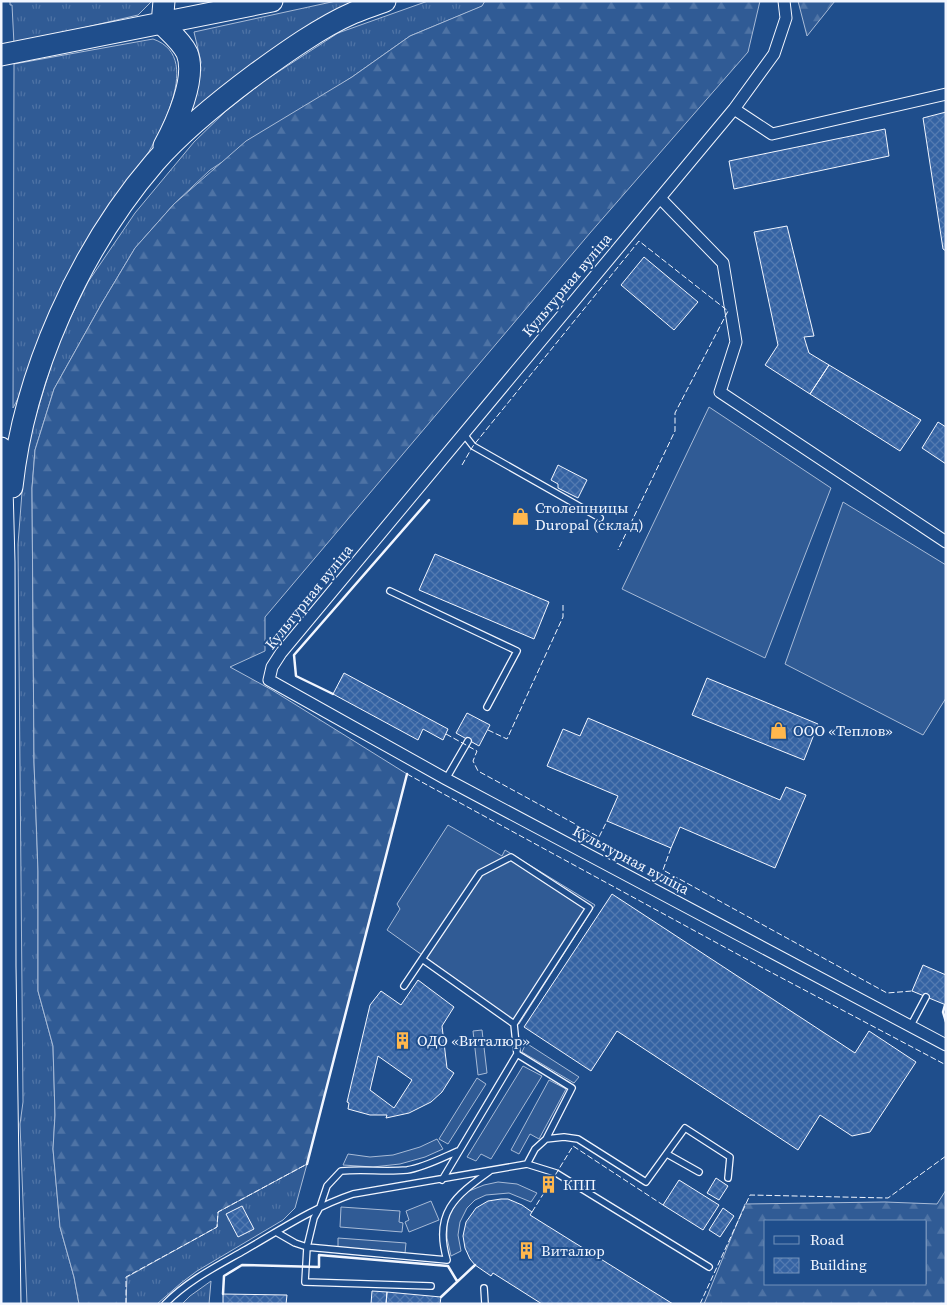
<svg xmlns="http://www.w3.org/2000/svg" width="947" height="1305" viewBox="0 0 947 1305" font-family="'Source Serif 4',serif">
  <defs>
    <pattern id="grass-tufts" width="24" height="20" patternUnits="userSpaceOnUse" patternTransform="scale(1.25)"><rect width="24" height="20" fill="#305b95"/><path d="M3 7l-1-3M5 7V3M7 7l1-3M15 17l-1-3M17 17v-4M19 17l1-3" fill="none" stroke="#4e73a5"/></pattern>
    <pattern id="forest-firs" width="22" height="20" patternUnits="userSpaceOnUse" patternTransform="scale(1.25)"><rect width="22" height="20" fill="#305b95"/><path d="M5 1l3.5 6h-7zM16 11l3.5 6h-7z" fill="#4e73a5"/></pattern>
    <pattern id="building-cross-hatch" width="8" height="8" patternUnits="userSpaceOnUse" patternTransform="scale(1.25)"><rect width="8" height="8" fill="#3563a3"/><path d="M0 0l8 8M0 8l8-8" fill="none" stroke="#537ab1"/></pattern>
  </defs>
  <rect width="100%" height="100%" fill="#1f4e8c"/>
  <!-- grass -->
  <path fill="url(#grass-tufts)" stroke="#a8bbd7" d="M10,1H152L138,15L14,44L12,5H10Z
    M336,1H367L183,125L195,94L201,62L194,32Z
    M428,1H485L483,6L410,36L352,77L210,170L174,204L135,248L102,303L54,389L35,450L32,488L34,762L38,871V991L53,1046L55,1115L53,1149L60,1227L74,1277L79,1304H27L20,1124L23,1102L18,544L23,479L30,435L58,343L88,282L135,213L194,142L226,111L264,81L338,33Z
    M153,39C209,58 151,149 133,178L13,408L14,64Z
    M307,1164L295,1208L283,1220L197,1271L181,1283L157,1304H126V1277L217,1227L218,1212Z
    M211,1281L209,1304H182L190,1296Z"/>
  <!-- forest -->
  <path fill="url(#forest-firs)" stroke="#a8bbd7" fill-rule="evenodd" d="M485,1H760L748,52L590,233L265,617V651L230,667L272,690L407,774L307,1164L218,1212L217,1227L127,1277L126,1304H79L74,1277L60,1227L53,1149L55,1115L53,1046L38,991V871L34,762L32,488L35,450L54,389L102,303L135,248L174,204L246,141L352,77L410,36L482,6Z
    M798,1H835L807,36Z
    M946,1190V1304H704L745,1204L885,1202L937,1204ZM766,1221H926V1284H766Z"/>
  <!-- built -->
  <path fill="#305b95" stroke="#a8bbd7" d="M709,407L831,488L765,658L622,589Z
    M843,502L946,565V698L923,735L785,664Z
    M448,825L502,856L505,850L595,905L519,1024L387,930L400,909L397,904Z
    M482,1030L487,1073L478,1075L473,1031Z
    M526,1043L579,1077L574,1083L522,1052Z
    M523,1066L542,1076L491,1159L481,1154L476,1161L467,1157Z
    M477,1078L486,1084L448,1144L439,1139Z
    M549,1080L566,1089L539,1139L530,1134L519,1154L511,1150Z
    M437,1139L443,1149L425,1157L400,1164L373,1167L343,1165L348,1154L370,1157L393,1155L420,1147Z
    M498,1182L517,1184L537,1193L531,1202L509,1193L486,1195L475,1200L467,1208L460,1222L458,1235L461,1251L451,1256L447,1238V1225L450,1213L459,1200L469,1191L484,1185Z
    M431,1201L439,1220L409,1232L405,1222L409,1220L406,1211Z
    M341,1207L400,1211L399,1222L403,1223L402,1232L340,1227Z
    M338,1238L406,1243L405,1253L338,1247Z"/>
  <!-- building -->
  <path fill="url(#building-cross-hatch)" stroke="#f2f6ff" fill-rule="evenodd" d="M946,112V251L943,249L923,118Z
    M885,129L889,156L734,189L729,161Z
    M787,226L814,336L804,337L809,353L829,365L810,394L765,365L778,345L754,232Z
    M644,257L698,302L674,330L621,285Z
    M829,365L921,420L900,451L810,394Z
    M938,422L946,427V464L922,448Z
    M558,465L587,480L578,498L558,488V484L551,480Z
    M435,554L549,602L534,639L419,590Z
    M344,673L448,729L443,740L423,729L418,740L333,694Z
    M707,678L818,724L804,760L692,715Z
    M467,713L490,725L479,746L456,733Z
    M588,718L780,800L786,787L806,795L775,868L680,827L671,848L607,821L618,796L547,766L563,729L580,736Z
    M612,894L855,1053L869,1031L916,1062L870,1132L852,1136L820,1115L798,1150L617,1031L591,1071L524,1027Z
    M923,965L946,975V1005L912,991Z
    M418,980L454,1007L442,1026L447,1068L454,1073L442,1092L431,1102L409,1113L386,1118L387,1115H370L348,1109L349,1103L347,1102L370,1005L381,991L401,1005ZM378,1056L412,1080L394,1108L370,1090Z
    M716,1178L728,1186L719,1200L707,1193Z
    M679,1180L719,1205L703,1230L663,1205Z
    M501,1199H508L522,1205L532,1212L530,1215L673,1304H542L493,1273L491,1276L475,1265L470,1259L465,1248L463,1236L466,1222L476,1208L488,1201Z
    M242,1206L254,1229L238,1237L226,1214Z
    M723,1208L734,1216L720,1237L709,1230Z
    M372,1291L387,1292L386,1304H371Z
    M387,1292L441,1297L440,1304H386Z
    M223,1294L287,1295L286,1304H223Z"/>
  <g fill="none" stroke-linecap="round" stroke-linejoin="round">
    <defs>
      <path id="lane" d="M463,433L473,446L600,518
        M390,591L517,651L487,707
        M446,779L468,741
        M422,959L514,1024
        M404,986L480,873L511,857L589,908L514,1024L517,1054L572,1088L546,1139
        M910,1027L926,997
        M458,1151C444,1157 423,1168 407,1170C385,1172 363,1169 341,1171L327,1186L320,1207L314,1218L307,1247L447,1260C433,1213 455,1196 490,1171
        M667,1154L699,1172
        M527,1164L535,1149L546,1139L564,1137L578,1139L646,1182L685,1128L730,1157L728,1178
        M442,1180L517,1054
        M276,1232L295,1243L307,1247L305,1282L431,1286
        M484,1288L485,1304
        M165,1304C187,1281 217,1266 245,1250C280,1230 314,1207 353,1194L527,1164L556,1173L709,1267"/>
      <path id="street" d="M784,1L786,18L774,54L734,109L281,653L272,667L269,680L446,779L946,1045
        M734,109L772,134L946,94
        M660,198L723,263L736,342L720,392L946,542"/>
      <path id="highway" d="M164,1L162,24C170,32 182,42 187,53C197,78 176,124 164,146
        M1,55L272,1
        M1,448L4,562L5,966L10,1304
        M12,487C24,374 80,249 155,162C184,129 222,99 257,73C286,52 321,27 353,13C364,8 375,5 385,1"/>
    </defs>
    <!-- lane casing -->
    <use href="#lane" stroke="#f2f6ff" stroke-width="8"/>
    <!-- street casing -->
    <use href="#street" stroke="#f2f6ff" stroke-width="13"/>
    <!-- highway casing -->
    <use href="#highway" stroke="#f2f6ff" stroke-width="23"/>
    <!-- lane -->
    <use href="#lane" stroke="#1f4e8c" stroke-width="5.5"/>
    <!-- street -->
    <use href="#street" stroke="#1f4e8c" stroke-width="11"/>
    <!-- highway -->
    <use href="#highway" stroke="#1f4e8c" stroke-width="21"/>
    <!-- fence -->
    <path stroke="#f2f6ff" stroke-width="1" stroke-dasharray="6 2.5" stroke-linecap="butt" d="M462,465L473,446L639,241L728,311L675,413V431L618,550
      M488,730L507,739L563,617V605
      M446,734L477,751L473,761L478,771L599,837L607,821
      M407,774L761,967L946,1065
      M671,848L663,870L887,993L912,991
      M551,1182L573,1146L663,1205
      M532,1212L547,1188
      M126,1304V1277L217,1227L218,1212L307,1164
      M700,1304L750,1195L888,1198L946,1156"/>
    <!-- wall -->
    <path stroke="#f2f6ff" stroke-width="2.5" d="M333,694L296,676L294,655L429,500
      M945,1005L943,1012L946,1022
      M307,1164L407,774
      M223,1294L224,1276L242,1265L319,1267V1255L448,1266L457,1281
      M441,1297L475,1265"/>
  </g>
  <!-- icons -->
  <defs>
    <symbol id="shop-bare" viewBox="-9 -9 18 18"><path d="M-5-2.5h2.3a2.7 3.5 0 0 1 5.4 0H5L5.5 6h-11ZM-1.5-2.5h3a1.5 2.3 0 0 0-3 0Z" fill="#ffb74d" stroke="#1f4e8c" stroke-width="2.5" paint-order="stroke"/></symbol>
    <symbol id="building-bare" viewBox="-9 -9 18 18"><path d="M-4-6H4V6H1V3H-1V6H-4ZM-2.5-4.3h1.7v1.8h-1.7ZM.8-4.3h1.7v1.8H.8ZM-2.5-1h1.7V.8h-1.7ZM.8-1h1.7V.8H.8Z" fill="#ffb74d" stroke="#1f4e8c" stroke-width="2.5" paint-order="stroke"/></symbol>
  </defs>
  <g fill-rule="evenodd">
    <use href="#shop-bare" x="508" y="504" width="25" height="25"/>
    <use href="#shop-bare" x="766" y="718" width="25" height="25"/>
    <use href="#building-bare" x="390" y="1028" width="25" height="25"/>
    <use href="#building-bare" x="536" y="1172" width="25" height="25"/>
    <use href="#building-bare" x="514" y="1238" width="25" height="25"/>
  </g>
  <g text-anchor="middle" stroke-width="4" stroke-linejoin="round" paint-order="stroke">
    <!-- street labels -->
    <g font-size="15" fill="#f2f6ff" stroke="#1f4e8c">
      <text transform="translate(567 285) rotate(-50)" y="5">Культурная вуліца</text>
      <text transform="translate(309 597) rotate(-51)" y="5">Культурная вуліца</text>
      <text transform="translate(631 860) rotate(28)" y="5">Культурная вуліца</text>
    </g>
    <!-- poi labels -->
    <g font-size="15" fill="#f2f6ff" stroke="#1f4e8c" text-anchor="start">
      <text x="535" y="513">Столешницы<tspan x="535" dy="17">Duropal (склад)</tspan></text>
      <text x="793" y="736">ООО «Теплов»</text>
      <text x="417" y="1046">ОДО «Виталюр»</text>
      <text x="563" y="1190">КПП</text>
      <text x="541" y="1256">Виталюр</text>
    </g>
  </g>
  <!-- border -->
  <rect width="947" height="1305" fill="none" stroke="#f2f6ff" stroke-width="5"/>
  <!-- legend -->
  <rect x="764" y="1220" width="162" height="65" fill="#1f4e8c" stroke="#7391ba"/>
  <rect x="774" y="1236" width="25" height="8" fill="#1f4e8c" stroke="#7391ba"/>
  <text x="810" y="1245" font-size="15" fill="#f2f6ff">Road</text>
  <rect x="774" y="1258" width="25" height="15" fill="url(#building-cross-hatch)" stroke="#7391ba"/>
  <text x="810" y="1270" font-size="15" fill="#f2f6ff">Building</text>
</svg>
